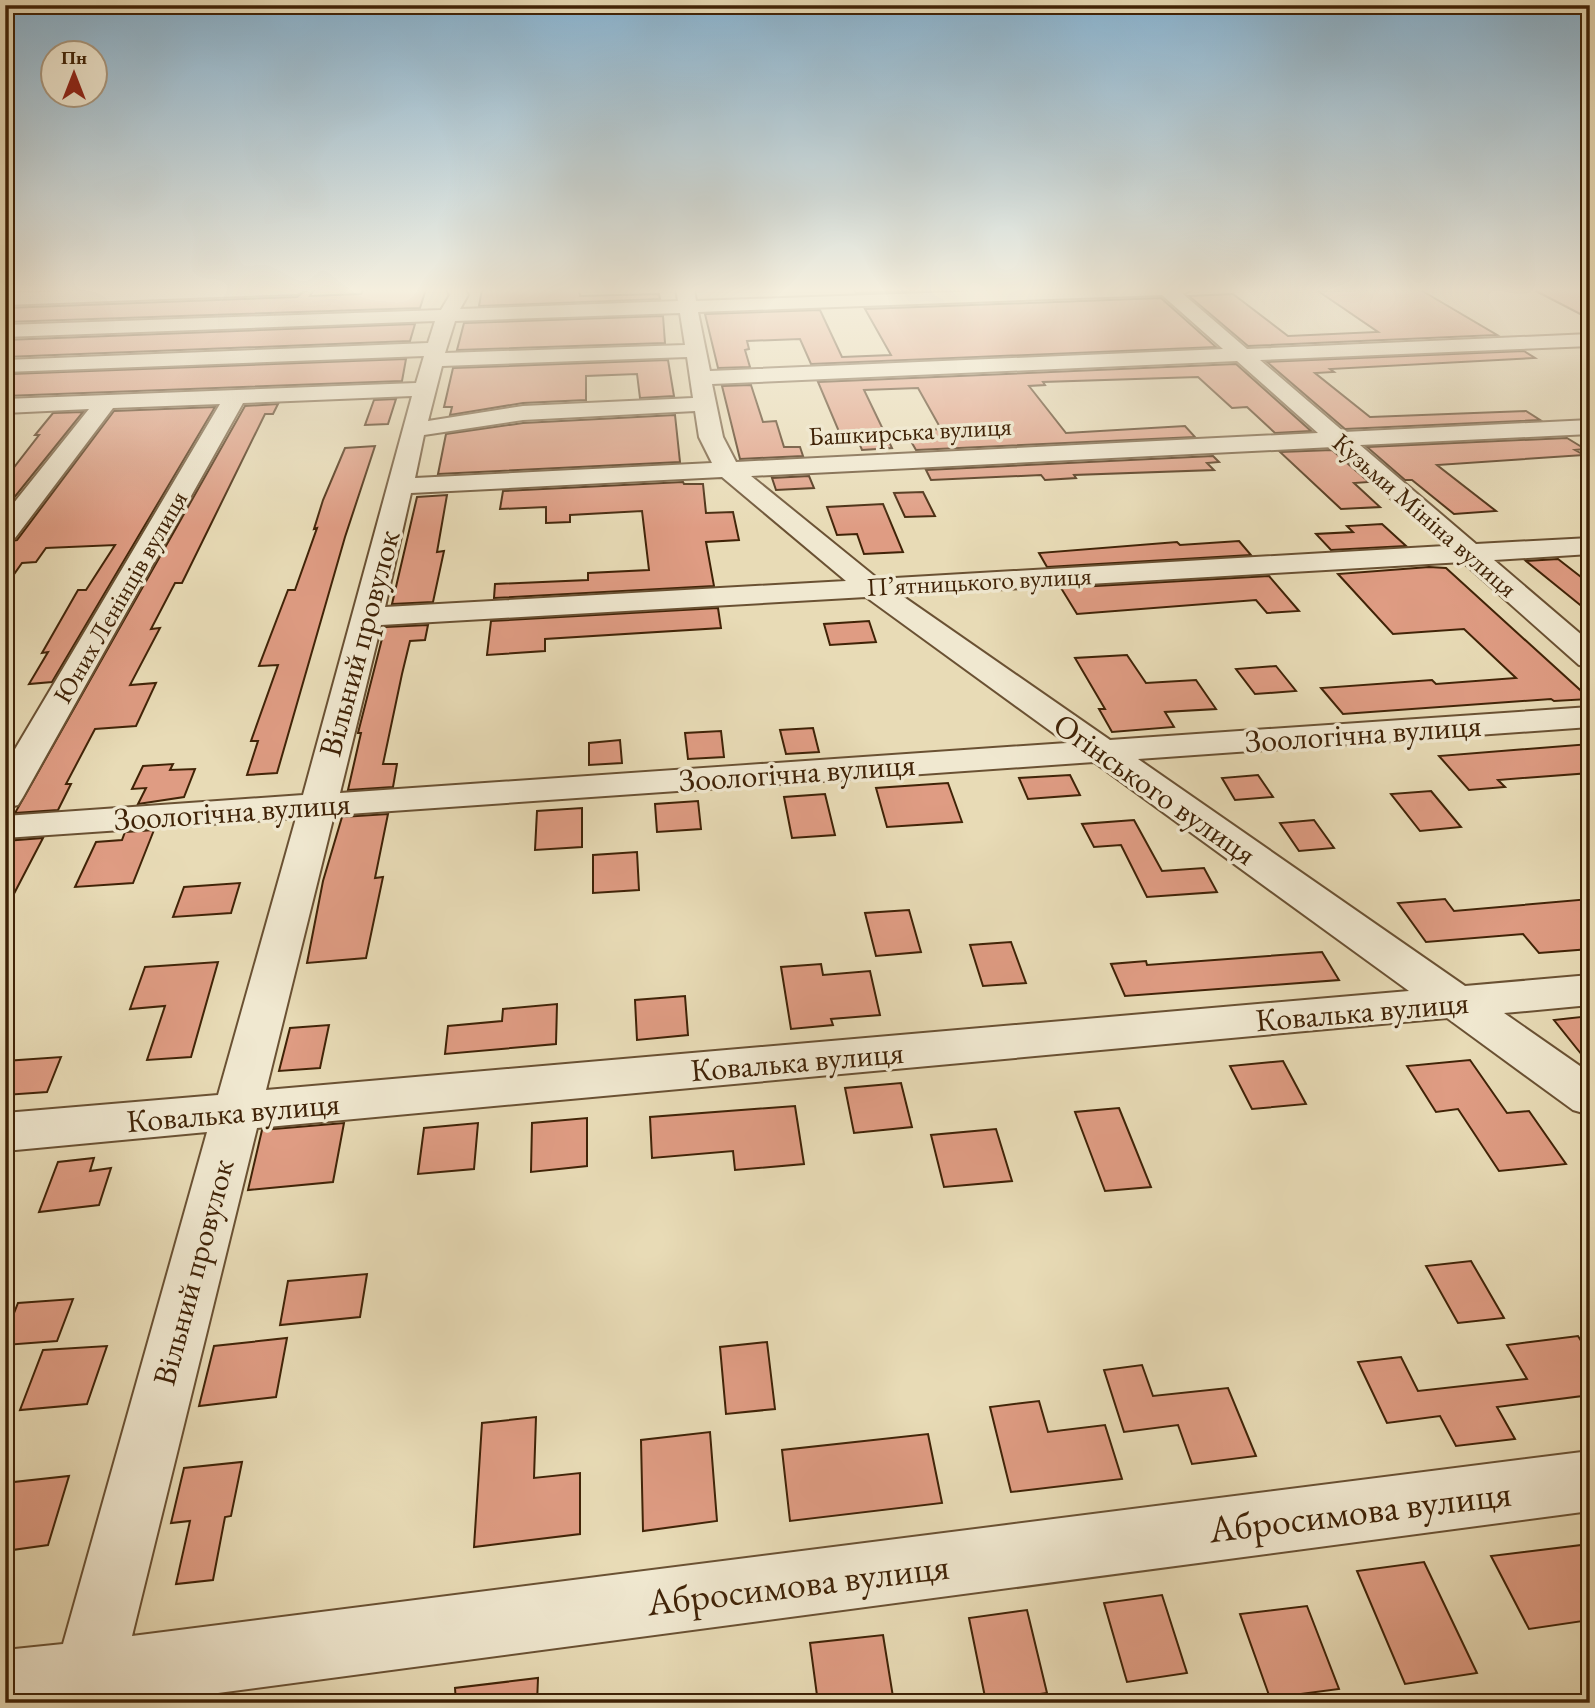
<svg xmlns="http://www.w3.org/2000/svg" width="1595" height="1708" viewBox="0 0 1595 1708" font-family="'EB Garamond',serif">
  <rect width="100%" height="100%" fill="#e8dbb6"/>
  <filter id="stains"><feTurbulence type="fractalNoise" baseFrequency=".00286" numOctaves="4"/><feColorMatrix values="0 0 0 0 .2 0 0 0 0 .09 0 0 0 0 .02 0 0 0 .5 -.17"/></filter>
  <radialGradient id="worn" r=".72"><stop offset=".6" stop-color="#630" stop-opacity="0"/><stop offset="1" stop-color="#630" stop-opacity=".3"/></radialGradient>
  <!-- building -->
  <path fill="#df9c83" stroke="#402307" stroke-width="2" d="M308,289H314L310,296L361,294L363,290L426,289L420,308L5,322V308L297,297Z
    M482,289H579L580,296L659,294L660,299L479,306Z
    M854,289H974L856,293Z
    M1419,289L1497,335L1248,346L1189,296L1233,294L1288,336L1378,332L1318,291Z
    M1532,289H1590V319Z
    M1161,298L1216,347L811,364L800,339L747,341L749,349L745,350L750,367L718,368L705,314L820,310L842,357L891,355L865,309Z
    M663,316L665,343L457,350L464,323Z
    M415,324L410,341L5,357V340Z
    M1524,351L1535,358L1330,369L1334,372L1315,373L1370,417L1526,411L1540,420L1345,429L1267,362Z
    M406,359L402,381L5,396V380L10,374Z
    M668,360L674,396L640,398L637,374L586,376V400L523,403L450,415L452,407H444L453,368Z
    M1236,364L1311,431L1275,433L1247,407L1232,408L1198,377L1043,382L1045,385L1029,386L1066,433L1185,426L1195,437L916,450L905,431L941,429L918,388L864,390L892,448L862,450L855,433L840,434L818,382Z
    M751,385L763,422L776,421L784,447H800L803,456L740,459L722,386Z
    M396,399L388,424L365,425L374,400Z
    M278,404L273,414H265L182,583H175L151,629L160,628L130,685L156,683L136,726L95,729L66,784H71L58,810L15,813L245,406Z
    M215,407L52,682L29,684L48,652L42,653L78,590H86L115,545L46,548L36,562L22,563L5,587V542L17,540L114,411Z
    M83,412L5,509V479L39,435H35L53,413Z
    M675,415L680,462L438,474L446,434L523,423Z
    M1567,438L1585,449L1575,450L1584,455L1437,465L1496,511L1454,514L1412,480H1405L1367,447Z
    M375,446L345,537L277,773L247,775L258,741H251L278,665L259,666L288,590H295L317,528L314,529L323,500L345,448Z
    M1332,450L1369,482L1354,483L1380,507L1341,509L1280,452Z
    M1213,456L1219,462L1207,463L1214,470L1074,475L1076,478L1045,480L1041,475L931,480L926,470Z
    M809,476L814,488L776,490L772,478Z
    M683,482L684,484H703L706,513L733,512L739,540L706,542L714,586L494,598L495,584L588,580V573L649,570L642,511L570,515V522L546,523V507L500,509L503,491Z
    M923,492L935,516L905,517L894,493Z
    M447,495L437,552L444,551L433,602L392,604L417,497Z
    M883,504L903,552L864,554L857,534L837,535L827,507Z
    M1382,524L1406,546L1331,550L1316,534L1353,532L1347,526Z
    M1239,541L1251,555L1047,567L1039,553L1177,542L1180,545Z
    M1558,559L1590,584V613L1526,561Z
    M1429,567L1446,568L1590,699L1554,701L1551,699L1343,714L1321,688L1432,680L1436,684L1516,678L1464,629L1393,634L1338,574Z
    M1269,576L1299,611L1267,613L1256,600L1077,614L1061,588Z
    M718,608L721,628L545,639V651L487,655L491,621Z
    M869,621L876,642L830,645L824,624Z
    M428,625L425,640L410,641L402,674L383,764H397L393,787L348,790L361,733H358L385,627Z
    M1127,655L1146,683L1196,680L1216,709L1165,712L1174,727L1112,732L1099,709H1105L1075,658Z
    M1276,666L1296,691L1255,694L1236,669Z
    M813,728L819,752L786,754L780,730Z
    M721,731L724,757L688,759L685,733Z
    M620,740L622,763L589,765V743Z
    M1590,744V773L1498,780L1505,787L1469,790L1439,756Z
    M173,764L170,770L195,769L184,797L138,804L146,788L132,789L143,766Z
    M1070,775L1080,795L1028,799L1019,778Z
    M1258,775L1273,797L1235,800L1222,778Z
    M948,783L962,822L887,827L876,788Z
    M1431,791L1461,827L1420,831L1391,794Z
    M825,794L835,835L792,838L784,797Z
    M698,801L701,829L657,832L655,804Z
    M582,808V847L535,850L537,811Z
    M388,814L375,878L383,877L366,958L307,963L323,881L342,817Z
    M1134,820L1162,871L1204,868L1217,892L1147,897L1121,845L1094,847L1082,824Z
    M1314,820L1334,848L1299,851L1280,823Z
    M154,830L133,883L75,887L96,842L122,840L125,832Z
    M43,838L5,911V841Z
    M637,852L639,890L593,893V855Z
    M240,883L231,913L173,917L184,887Z
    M1445,899L1454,911L1590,899V949L1539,953L1523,934L1426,942L1398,903Z
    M909,910L921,952L876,956L865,913Z
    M1011,942L1026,983L983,986L970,945Z
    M1322,952L1339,980L1125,996L1111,964L1146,961L1147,965Z
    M218,962L191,1057L147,1060L165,1006L130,1009L145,967Z
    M821,964L823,975L870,971L880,1015L831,1019L833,1025L791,1029L781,967Z
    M685,996L688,1035L637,1040L635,1000Z
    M557,1004L556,1044L445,1054L448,1026L502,1021L503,1009Z
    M1590,1016V1065L1554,1020Z
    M329,1025L320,1068L279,1071L290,1028Z
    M61,1057L47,1092L5,1095V1061Z
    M1470,1060L1507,1113L1529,1111L1566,1164L1499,1171L1458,1109L1436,1112L1407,1066Z
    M1283,1061L1306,1104L1252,1109L1230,1066Z
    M901,1083L912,1127L854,1133L845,1088Z
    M795,1106L804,1164L735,1170L733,1151L652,1158L650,1117Z
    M1119,1108L1151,1187L1105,1191L1075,1112Z
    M587,1118V1166L531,1172L532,1123Z
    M344,1123L333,1182L248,1190L262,1130Z
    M478,1123L474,1169L418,1174L424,1128Z
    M996,1129L1012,1181L944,1187L931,1135Z
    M94,1158L90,1171L111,1168L99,1205L39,1212L58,1162Z
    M1471,1261L1504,1318L1458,1323L1426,1266Z
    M367,1274L360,1317L280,1325L288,1281Z
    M73,1299L57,1341L5,1345V1336L18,1303Z
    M1578,1336L1590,1355V1395L1497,1407L1515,1439L1456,1446L1440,1416L1387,1423L1358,1362L1401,1357L1418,1391L1527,1379L1507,1345Z
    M287,1338L276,1397L199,1406L214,1346Z
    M767,1342L775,1409L726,1414L720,1347Z
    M107,1346L87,1404L20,1410L43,1350Z
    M1142,1365L1153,1396L1228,1388L1256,1456L1192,1464L1178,1425L1124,1432L1104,1370Z
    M1039,1401L1048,1432L1105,1425L1122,1479L1011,1492L990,1407Z
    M536,1417L534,1478L580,1473V1534L474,1547L482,1423Z
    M710,1432L717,1521L643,1531L641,1440Z
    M928,1434L942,1503L790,1521L782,1450Z
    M242,1462L231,1516L225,1517L213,1580L176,1584L190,1521L171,1523L184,1468Z
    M69,1476L48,1545L5,1551V1483Z
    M1590,1544V1620L1529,1629L1491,1556Z
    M1424,1562L1477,1673L1405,1684L1357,1571Z
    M1162,1595L1187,1673L1127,1682L1104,1603Z
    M1307,1606L1339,1689L1270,1698L1240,1614Z
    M1027,1610L1047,1693L986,1702L969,1618Z
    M883,1635L894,1703H818L810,1643Z
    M538,1678L537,1703H456L455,1688Z"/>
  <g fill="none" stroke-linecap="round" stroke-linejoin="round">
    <defs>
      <path id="minor" d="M147,289H306L297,294L5,305V293Z
        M447,289H465L468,295L460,309L678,301L676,289H694L696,301L1039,289H1192L1183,294L1247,349L1590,334V346L1260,360L1344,432L1590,420V434L1360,445L1476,544L1590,538V554L1494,560L1590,642V667L1579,665L1463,562L901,595L1110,740L1590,707V727L1138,759L1465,986L1590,975V1005L1504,1013L1590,1073V1115L1573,1110L1447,1018L257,1128L132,1636L1590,1451V1511L142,1703H5V1650L63,1644L207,1132L5,1151V1113L218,1095L296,818L5,838V816L303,795L412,396L243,403L23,797L18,805L5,808V766L220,404L113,408L15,538L5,540V514L89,409L5,413V399L416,383L424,356L5,372V360L428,343L435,321L5,337V325L441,310L450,295ZM1162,295L1223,349L710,371L698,312ZM680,313L685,345L445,353L455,321ZM687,357L693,398L523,406L428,421L442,366ZM1237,361L1318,433L736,462L723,437L712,384ZM695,411L699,437L712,463L415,478L424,435L523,420ZM1333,447L1445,546L878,579L751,476ZM722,477L846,581L385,607L411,493ZM866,597L1067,743L340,793L381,625ZM1094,762L1409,991L266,1090L334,815Z"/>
    </defs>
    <!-- minor casing -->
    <use href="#minor" stroke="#6a5133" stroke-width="4"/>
    <!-- minor -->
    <use href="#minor" fill="#f0e8d0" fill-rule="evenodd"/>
  </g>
  <!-- sky -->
  <linearGradient id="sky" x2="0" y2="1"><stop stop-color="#89b6d5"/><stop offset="0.55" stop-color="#f5efde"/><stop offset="1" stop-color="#f5efde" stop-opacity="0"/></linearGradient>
  <rect width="1595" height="528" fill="url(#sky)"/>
  <g text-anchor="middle" stroke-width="7" stroke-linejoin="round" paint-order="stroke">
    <!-- far-street labels -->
    <g font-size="26" fill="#402307" stroke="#f0e8d0">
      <text transform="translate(910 431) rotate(-3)" y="9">Башкирська вулиця</text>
      <text transform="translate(1425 515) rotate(41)" y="9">Кузьми Мініна вулиця</text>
      <text transform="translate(979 581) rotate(-3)" y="9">П’ятницького вулиця</text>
      <text transform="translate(120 597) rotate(-60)" y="9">Юних Ленінців вулиця</text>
    </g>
    <!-- street labels -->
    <g font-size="32" fill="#402307" stroke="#f0e8d0">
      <text transform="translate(359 643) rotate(-75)" y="11">Вільний провулок</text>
      <text transform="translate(1363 733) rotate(-4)" y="11">Зоологічна вулиця</text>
      <text transform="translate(797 772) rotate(-4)" y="11">Зоологічна вулиця</text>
      <text transform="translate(1155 789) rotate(35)" y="11">Огінського вулиця</text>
      <text transform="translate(232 811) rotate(-4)" y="11">Зоологічна вулиця</text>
      <text transform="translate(1362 1011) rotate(-5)" y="11">Ковалька вулиця</text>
      <text transform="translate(797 1061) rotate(-5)" y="11">Ковалька вулиця</text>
      <text transform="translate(233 1112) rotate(-5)" y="11">Ковалька вулиця</text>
      <text transform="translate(193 1272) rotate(-75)" y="11">Вільний провулок</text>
    </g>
    <!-- near-street labels -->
    <g font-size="38" fill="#402307" stroke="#f0e8d0">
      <text transform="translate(1360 1511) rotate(-7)" y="13">Абросимова вулиця</text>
      <text transform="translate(798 1584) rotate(-7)" y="13">Абросимова вулиця</text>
    </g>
  </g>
  <!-- margin -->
  <rect width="1595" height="1708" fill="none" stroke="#e8dbb6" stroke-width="28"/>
  <rect x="7" y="7" width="1581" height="1694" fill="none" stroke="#402307" stroke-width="3.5"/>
  <rect x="14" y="14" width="1567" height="1680" fill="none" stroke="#402307" stroke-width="2"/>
  <!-- north arrow -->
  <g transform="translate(74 74)"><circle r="33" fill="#f0e8d0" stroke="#aa9980" stroke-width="2"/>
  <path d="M0-5L12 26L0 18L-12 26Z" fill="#8f2418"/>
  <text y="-10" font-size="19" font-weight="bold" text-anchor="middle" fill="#402307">Пн</text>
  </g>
  <rect width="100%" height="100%" filter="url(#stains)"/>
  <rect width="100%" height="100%" fill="url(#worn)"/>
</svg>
